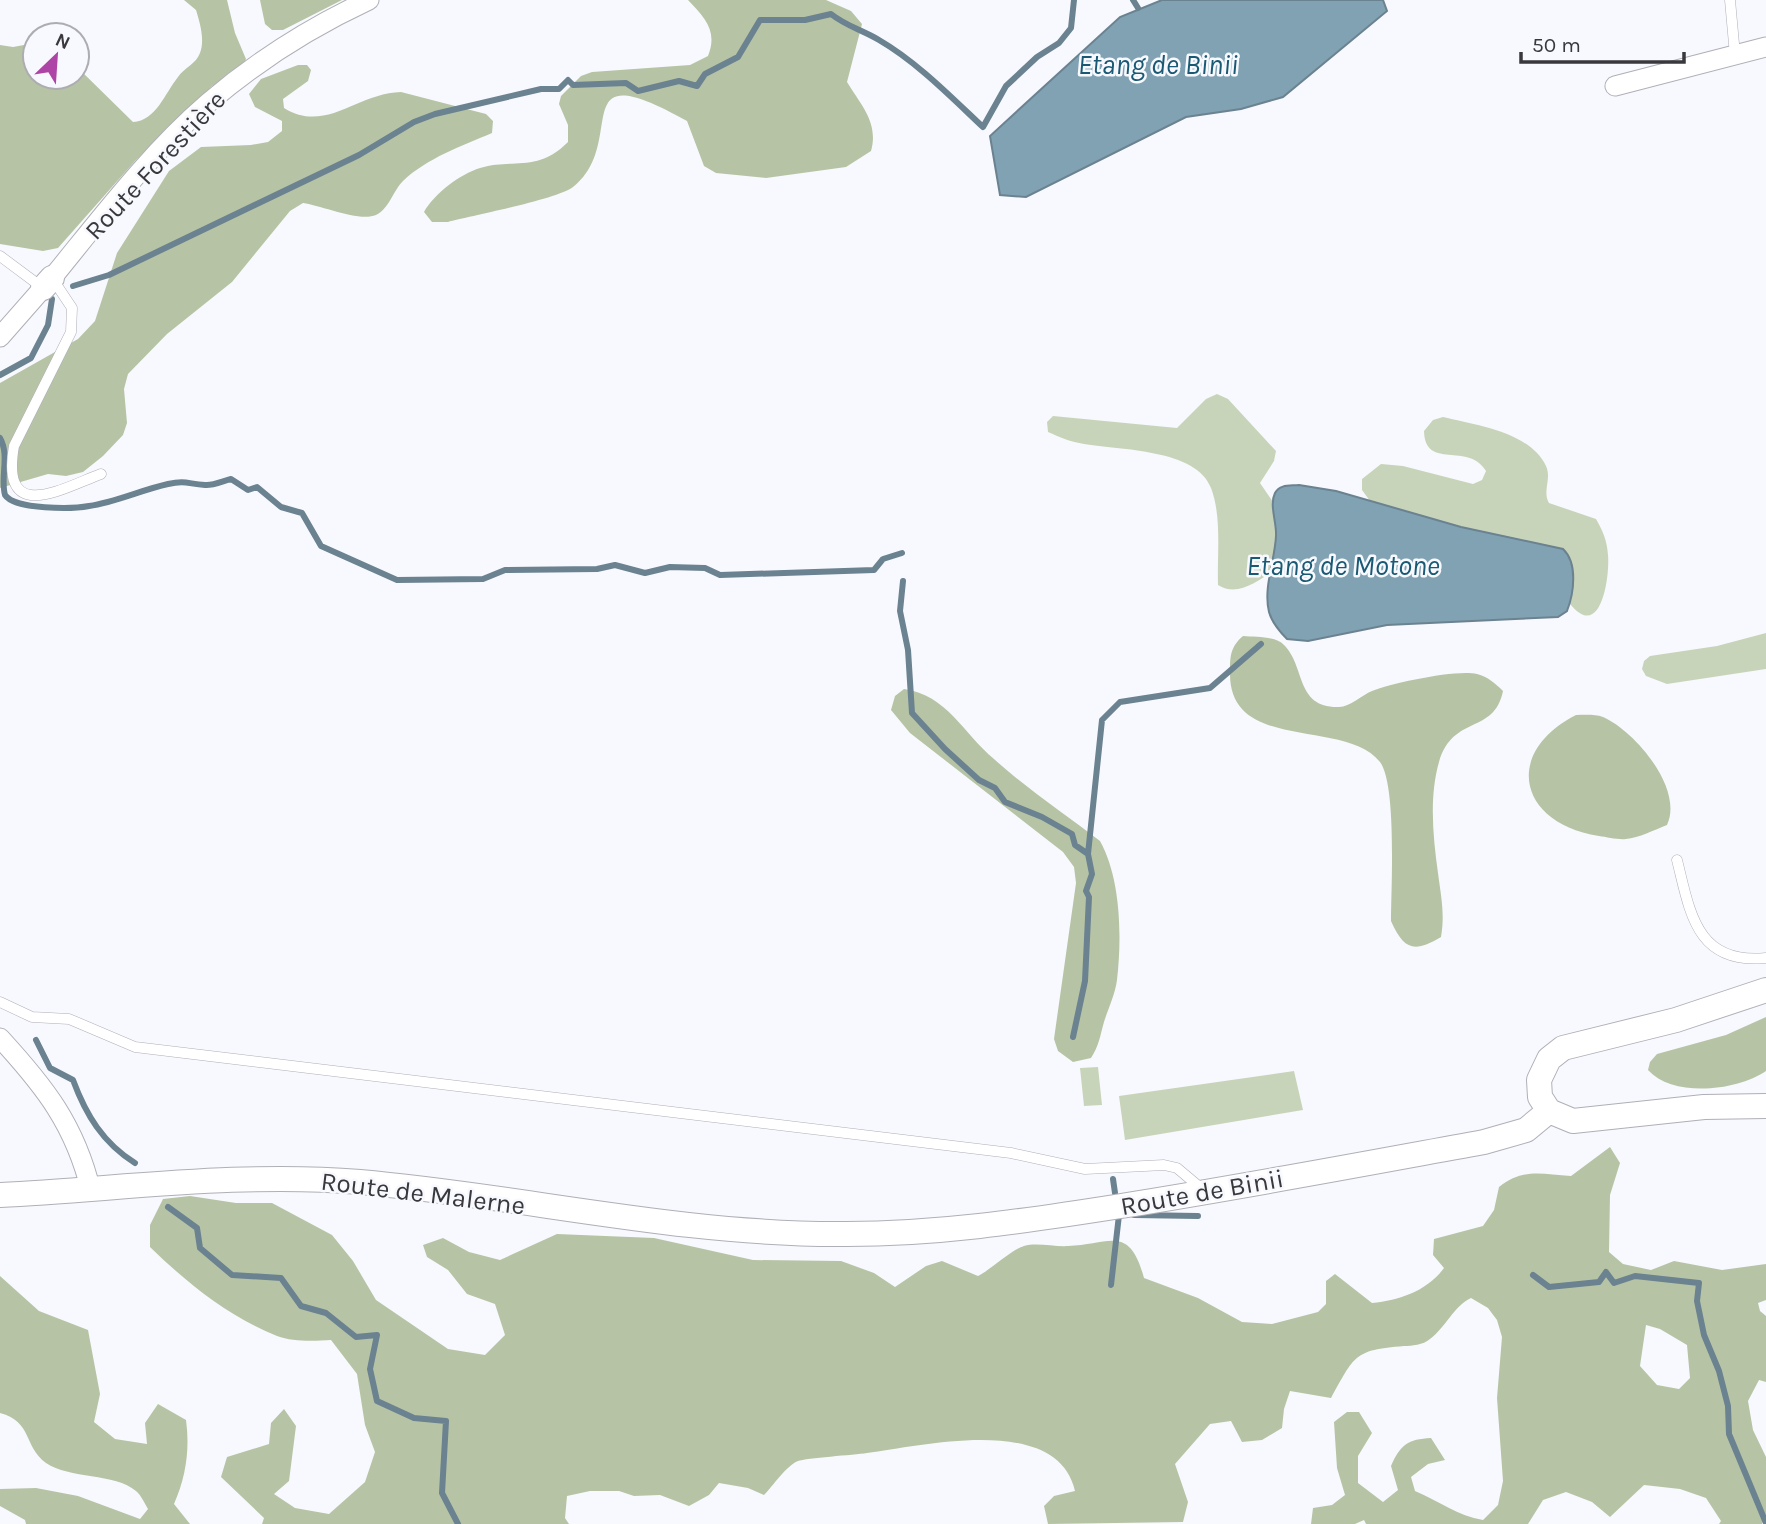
<svg xmlns="http://www.w3.org/2000/svg" width="1766" height="1524" viewBox="0 0 1766 1524" font-family="Karla,sans-serif">
  <rect width="100%" height="100%" fill="#f8f9fe"/>
  <!-- green -->
  <path fill="#c8d4b9" d="M1217,394L1228,399L1276,451L1274,461L1260,483L1273,502L1277,526L1272,572C1256,582 1237,597 1218,585C1217,554 1222,517 1211,488C1197,449 1119,450 1084,444C1071,442 1059,437 1048,432L1047,422L1053,416L1177,428L1206,399Z
    M1443,417C1476,425 1530,432 1546,466C1552,479 1542,491 1549,503L1596,519C1603,531 1607,541 1608,555C1610,576 1601,642 1570,604L1573,569L1563,549L1461,527L1370,501L1362,490V479L1381,464L1403,466L1473,484L1482,480L1486,471C1468,441 1425,471 1424,431L1433,420Z
    M1766,633V669L1667,684L1646,676L1642,669L1644,661L1650,656L1717,646Z
    M1098,1067L1102,1105L1084,1106L1080,1068Z
    M1294,1071L1303,1110L1125,1140L1119,1096Z"/>
  <!-- forest -->
  <path fill="#b6c4a5" fill-rule="evenodd" d="M184,0H227L235,33L246,59L239,71L212,86L135,161L58,248L43,251L0,244V45L13,47L35,43V77H77V67L133,122C156,121 165,93 178,77C184,68 196,64 200,53C205,40 200,23 196,10Z
    M260,0H342L283,30H272L265,24Z
    M688,0H826L851,11L862,24L847,82C861,105 879,123 871,151L846,167L766,178L716,173L704,166L687,121C562,51 630,142 573,187C558,199 471,216 448,222H432L424,212C434,194 460,174 480,168C514,158 537,173 568,142V125L559,104L561,96L581,76L592,72L690,65L708,56C718,31 705,18 688,0Z
    M298,65H307L311,70L308,81L283,99L284,108C326,134 357,93 401,92L486,114L493,121L492,133C462,146 427,158 403,181C393,191 389,209 376,215C359,222 323,206 303,203L290,211L232,282L167,334L128,374L124,389L127,423L123,435L103,456L83,472L66,476L48,474L0,488V383L78,339L95,321L117,253L169,171L201,147L251,145L268,142L282,131V121L255,107L249,94L261,79Z
    M1243,636C1255,637 1276,636 1284,645C1306,667 1295,708 1339,707C1350,707 1362,695 1372,691C1392,683 1457,669 1477,674C1488,677 1495,683 1503,691C1494,735 1453,714 1439,762C1429,797 1433,837 1438,873C1441,896 1445,914 1441,937C1414,953 1404,950 1391,921C1391,889 1397,785 1380,762C1345,718 1230,753 1230,674C1230,657 1230,647 1243,636Z
    M904,689C947,695 963,733 994,759C1027,789 1065,814 1100,841C1121,879 1122,937 1117,980C1115,995 1108,1009 1104,1022C1100,1036 1099,1046 1091,1058L1073,1062L1058,1051L1054,1039L1076,883L1074,867L1063,852L910,733L891,710L895,696Z
    M1576,715C1584,715 1595,714 1603,717C1635,731 1684,789 1667,825C1654,830 1639,838 1626,839C1618,840 1607,837 1599,836C1519,824 1502,753 1576,715Z
    M1766,1017V1071C1737,1091 1673,1098 1648,1070L1650,1062L1657,1054L1726,1035Z
    M1610,1147L1620,1163L1610,1195L1609,1252L1623,1264L1651,1270L1674,1261L1722,1270L1766,1264V1300L1758,1303L1760,1311L1766,1316V1382L1759,1380L1748,1401L1753,1430L1766,1457V1514L1762,1524H1719L1721,1521L1706,1498L1680,1489L1644,1485L1610,1517L1592,1502L1566,1492L1543,1500L1528,1524H1366L1364,1520L1355,1524H1311L1313,1508L1332,1505L1345,1495L1337,1468L1334,1422L1347,1412H1359L1372,1433L1358,1456V1483L1383,1502L1398,1490L1391,1466C1400,1445 1408,1439 1431,1438L1445,1460L1428,1464L1411,1477L1415,1491C1439,1501 1458,1516 1483,1520L1498,1505L1503,1481L1497,1398L1502,1337L1497,1320L1488,1308L1471,1298C1453,1307 1446,1327 1430,1339C1423,1345 1412,1346 1404,1346C1353,1350 1355,1356 1331,1398L1290,1391L1284,1409L1282,1428L1262,1440L1242,1442L1231,1421L1210,1424L1175,1464L1188,1502L1183,1522L1048,1524L1044,1506L1054,1496L1075,1491C1057,1413 923,1446 867,1453C854,1455 806,1458 798,1461C786,1466 773,1486 764,1495L748,1488L719,1483L709,1495L689,1506L660,1495L634,1496L619,1491H590L567,1496L565,1518L569,1524H262L264,1518L221,1477L227,1457L269,1444L271,1423L284,1409L296,1426L289,1481L274,1494L295,1508L329,1514L365,1482L375,1452L365,1425L357,1374L331,1340C314,1341 293,1342 277,1336C229,1317 187,1283 150,1247V1225L163,1199L190,1196L236,1203H272L332,1235L353,1261L376,1300L448,1349L485,1355L505,1335L495,1304L467,1294L448,1270L427,1257L423,1245L443,1238L469,1252L500,1260L557,1234L654,1238L753,1260L841,1261L874,1273L895,1287L926,1266L942,1261L978,1276C992,1269 1011,1250 1024,1246C1036,1242 1055,1247 1068,1246C1109,1245 1129,1223 1144,1278L1198,1298L1242,1322L1272,1324L1318,1312L1326,1304V1281L1335,1274L1372,1303C1400,1300 1427,1291 1444,1268L1433,1255L1434,1239L1483,1226L1494,1210L1499,1187C1523,1168 1541,1174 1571,1176ZM1646,1325L1660,1329L1687,1345L1690,1378L1679,1389L1657,1385L1640,1366Z
    M0,1276L39,1311L88,1330L100,1394L94,1422L115,1439L147,1444L145,1423L158,1404L186,1420C190,1449 186,1477 174,1504L190,1524H26L25,1520L0,1506V1489L36,1488L78,1496L140,1519L148,1509C145,1504 141,1495 136,1491C115,1473 69,1479 46,1463C23,1446 33,1422 0,1413Z"/>
  <!-- water -->
  <path fill="#80a2b3" stroke="#6b8290" stroke-width="2" d="M1162,0H1383L1387,11L1283,97L1241,109L1186,117L1026,197L1000,195L990,136L1120,17Z
    M1299,485L1336,491L1461,527L1563,549C1578,563 1574,593 1567,611L1558,617L1387,625L1308,641L1287,639C1279,631 1272,623 1269,612C1263,588 1275,560 1276,536C1277,523 1269,505 1275,493C1280,484 1290,486 1299,485Z"/>
  <g fill="none" stroke-linecap="round" stroke-linejoin="round">
    <!-- stream -->
    <path stroke="#6b8290" stroke-width="6" d="M1133,0L1138,8
      M73,286L109,275L359,155L414,122L435,114L541,89H559L568,80L573,85L626,83L638,91L679,81L697,86L705,74L738,57L760,20H805L831,14C846,26 862,30 879,40C917,62 951,97 983,127L1006,86L1037,57L1059,43L1071,28L1074,0
      M0,375L31,358L48,325L52,299
      M0,438C10,456 0,477 5,495C15,510 73,509 89,506C116,502 141,490 168,484C186,480 188,484 205,485C212,486 223,481 231,479L248,490L257,487L281,507L302,513L321,546L397,580L483,579L505,570L597,569L615,565L645,573L670,567L705,568L720,575L874,570L883,559L902,553
      M903,581L900,611L908,650L912,713L945,749L979,780L995,788L1005,802L1042,817L1072,834L1075,845L1088,854L1092,874L1086,891L1089,897L1085,981L1073,1037
      M1088,854L1102,720L1120,702L1210,688L1261,644
      M36,1040L50,1068L73,1080C86,1115 103,1143 135,1163
      M1113,1179L1115,1193
      M168,1207L197,1228L200,1248L232,1275L281,1278L301,1306L326,1313L356,1337L377,1335L370,1369L377,1401L414,1418L446,1421L442,1493L458,1524
      M1134,1215L1198,1216
      M1533,1275L1549,1287L1599,1282L1606,1272L1614,1283L1635,1276L1699,1283L1697,1301L1704,1335L1719,1371L1728,1406L1729,1434L1766,1523
      M1111,1285L1119,1215"/>
    <defs>
      <path id="service" d="M1730,0L1735,55
        M0,256L43,288
        M52,278L72,308L71,332L14,446C0,526 63,488 101,474
        M1677,860C1690,912 1696,965 1766,958
        M0,1002L32,1017L69,1019L135,1047L1011,1153L1085,1169L1164,1165L1177,1168L1202,1189"/>
      <path id="minor" d="M1615,86L1766,47
        M52,278C101,218 150,153 208,103C257,61 311,27 369,0
        M0,337L43,288
        M0,1038C45,1087 75,1125 91,1191"/>
      <path id="tertiary" d="M43,288L52,278
        M1766,990L1676,1020L1563,1048L1549,1059L1539,1080L1540,1097L1549,1111L1573,1121L1704,1107L1766,1106
        M0,1195C120,1189 240,1172 360,1182C520,1196 676,1234 837,1234C933,1235 1026,1221 1121,1206C1242,1187 1363,1164 1484,1142L1526,1130L1549,1111"/>
    </defs>
    <!-- service casing -->
    <use href="#service" stroke="#afafb7" stroke-width="11"/>
    <!-- minor casing -->
    <use href="#minor" stroke="#afafb7" stroke-width="21"/>
    <!-- tertiary casing -->
    <use href="#tertiary" stroke="#afafb7" stroke-width="26"/>
    <!-- service -->
    <use href="#service" stroke="#fff" stroke-width="10"/>
    <!-- minor -->
    <use href="#minor" stroke="#fff" stroke-width="19"/>
    <!-- tertiary -->
    <use href="#tertiary" stroke="#fff" stroke-width="24"/>
  </g>
  <g text-anchor="middle" stroke-width="5" stroke-linejoin="round" paint-order="stroke">
    <!-- street labels -->
    <g font-size="26" fill="#39393d" stroke="#f8f9fe">
      <text transform="translate(155 165) rotate(-47)" y="9">Route Forestière</text>
      <text transform="translate(1202 1192) rotate(-10)" y="9">Route de Binii</text>
      <text transform="translate(423 1193) rotate(7)" y="9">Route de Malerne</text>
    </g>
    <!-- water labels -->
    <g font-size="28" font-style="italic" fill="#1a5973" stroke="#f8f9fe">
      <text x="1158" y="74">Etang de Binii</text>
      <text x="1343" y="575">Etang de Motone</text>
    </g>
  </g>
  <!-- north arrow -->
  <g transform="translate(56 56) rotate(25)"><circle r="33" fill="#f8f9fe" stroke="#acacb1" stroke-width="2"/>
  <path d="M0-5L12 26L0 18L-12 26Z" fill="#ae44a5"/>
  <text y="-10" font-size="19" font-weight="bold" text-anchor="middle" fill="#39393d">N</text>
  </g>
  <!-- scale -->
  <path d="M1521 52v10h163v-10" fill="none" stroke="#39393d" stroke-width="3.5"/>
  <text x="1532" y="52" font-size="21" fill="#39393d" stroke="#f8f9fe" stroke-width="5" paint-order="stroke">50 m</text>
</svg>
